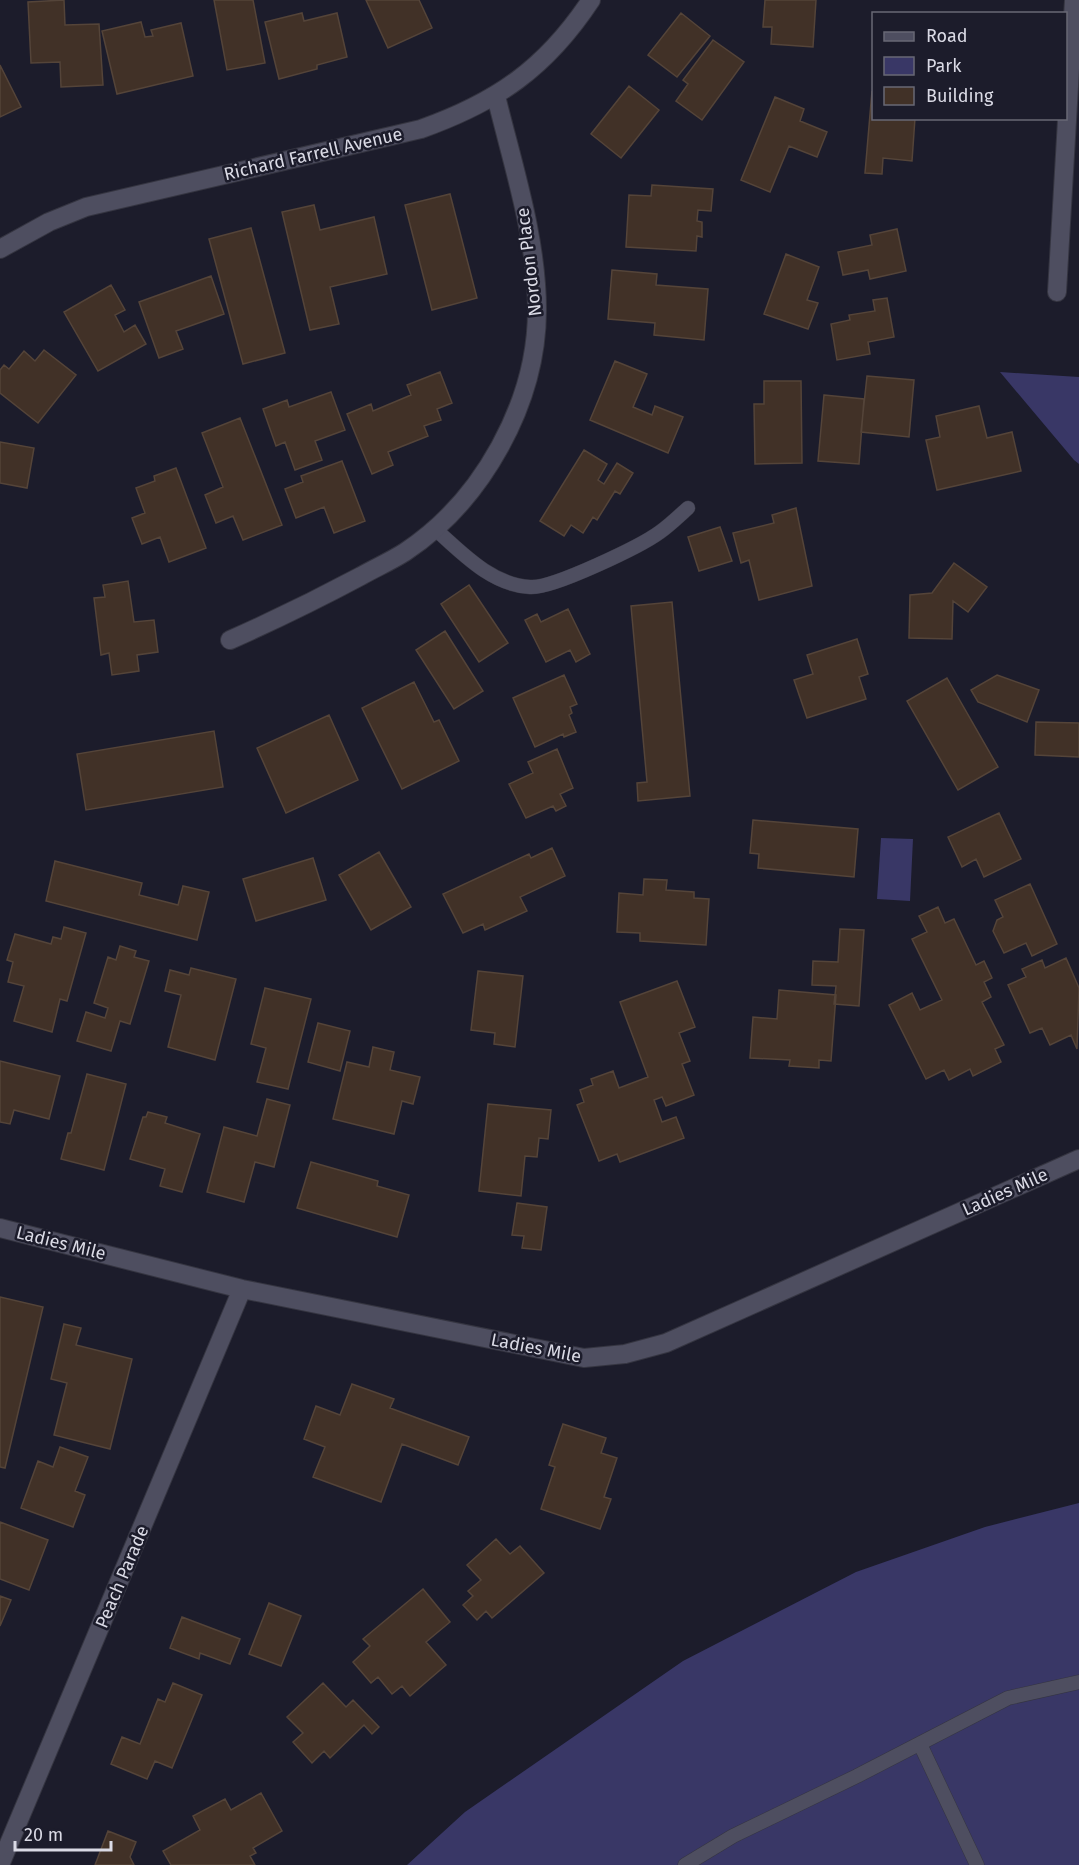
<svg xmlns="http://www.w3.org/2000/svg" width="1079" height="1865" viewBox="0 0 1079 1865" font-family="'Fira Sans',sans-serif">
  <rect width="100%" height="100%" fill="#1c1c2b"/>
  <!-- green -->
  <path fill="#393766" d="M1000,372L1079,377V464L1074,460Z
    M881,838L913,839L910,901L877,899Z
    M1079,1503V1865H407L465,1812L683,1661L856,1572L985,1527Z"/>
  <!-- building -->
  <path fill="#413127" stroke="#544439" stroke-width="1.5" d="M64,0L65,25L99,24L103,85L61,87L60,62L31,63L28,2Z
    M214,0H253L265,63L227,70Z
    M366,0H419L432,28L388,48Z
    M765,0H816L813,47L771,44L772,27H763Z
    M302,13L304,21L337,13L347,57L317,65V69L279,79L265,22Z
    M681,13L710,36L677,77L648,55Z
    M141,22L145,37L153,36L151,30L181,23L193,76L117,94L102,31Z
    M713,40L744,62L702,120L676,101L688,84L683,80Z
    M0,65L21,107L0,117Z
    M629,86L659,110L621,158L591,134Z
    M872,91L874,118H915L912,161L883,158L882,174L865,173Z
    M775,97L804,109L800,121L827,132L817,157L789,146L770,192L741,180Z
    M652,185L713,189L711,211L698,210L697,221L702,222V237L697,236L696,251L626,247L629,195L651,196Z
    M450,194L477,298L432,310L405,205Z
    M314,205L320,230L374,217L387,274L330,287L339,324L310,330L282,212Z
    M251,228L285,353L243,364L209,239Z
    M897,229L906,271L870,279L868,270L843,275L838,252L872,245L870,235Z
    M786,254L819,267L807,300L818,303L808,329L764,314Z
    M612,270L657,274L656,285L708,289L704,340L654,335L655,323L608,319Z
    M211,276L224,314L176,331L183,349L159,358L139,302Z
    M111,285L125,310L115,315L124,332L135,325L146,344L98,371L64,312Z
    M887,298L894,337L868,342L870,354L837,360L831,324L850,320L849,315L875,311L873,300Z
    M44,350L76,375L38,423L0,393V370L4,365L9,369L24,351L35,361Z
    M615,361L647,374L633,407L652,415L655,406L683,417L668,453L590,420Z
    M440,372L452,403L437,409L441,420L424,426L428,436L388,452L393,465L372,474L347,414L371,404L373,411L411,395L407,385Z
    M867,376L914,380L909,437L861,432Z
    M764,381H801L802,463L755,464L754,404H764Z
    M331,392L345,430L315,441L322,460L295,470L285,442L276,446L263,409L287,400L289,407Z
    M824,395L864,399L859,464L818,461Z
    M979,406L987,438L1012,432L1021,471L937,490L926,440L940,437L936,416Z
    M240,418L282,525L243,540L233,516L216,523L205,495L223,487L202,433Z
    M0,442L34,448L27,488L0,483Z
    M584,450L607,464L598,480L604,484L617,463L633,473L620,494L615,491L597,520L593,517L583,533L571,525L564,536L540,521Z
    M342,461L365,521L334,533L324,507L296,518L285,489L303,482L301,476Z
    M176,468L206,548L169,562L160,537L142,544L132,518L145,513L136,488L155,481L154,476Z
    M796,508L812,586L759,600L749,560L741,563L733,533L774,523L772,515Z
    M720,527L732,561L699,571L688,537Z
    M954,563L987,587L968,612L953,601L952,639L909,638L910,595L932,593Z
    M128,581L134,622L154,620L158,652L137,655L139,671L112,675L109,653L101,655L94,598L105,597L103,585Z
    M469,585L508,643L479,662L441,604Z
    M672,602L690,796L638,801L637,783L647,782L631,606Z
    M568,609L590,654L576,662L570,650L546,662L525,620L537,614L541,622Z
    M445,631L483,691L454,709L416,650Z
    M857,639L868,674L859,677L866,699L807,718L794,680L813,674L807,655Z
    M564,675L577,704L570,707L572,713L569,715L576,732L564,737L563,734L535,747L513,698Z
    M997,675L1039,690L1027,722L978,702L971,690Z
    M947,678L998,767L958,790L907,701Z
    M414,682L434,722L439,720L459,761L402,789L362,708Z
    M329,715L358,780L286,813L257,748Z
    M1036,722L1079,723V757L1035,755Z
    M214,731L223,787L86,810L77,754Z
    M557,749L573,788L560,794L566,806L556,811L553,806L526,818L509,784L533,773L528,762Z
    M999,813L1021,859L984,877L976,859L962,867L948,837Z
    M753,820L858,829L854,877L758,868L759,854L750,853Z
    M552,848L565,876L520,897L527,911L485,930L483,924L463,933L443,894L529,854L531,858Z
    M379,852L411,907L371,930L339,875Z
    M313,858L326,900L256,921L243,879Z
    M55,861L142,883L139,895L178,905L183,886L209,892L197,940L46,901Z
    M644,879L667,880L666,890L694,892V898L709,899L706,945L640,941V933L617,932L619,893L643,895Z
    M1030,884L1057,944L1032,956L1026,943L1004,953L993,931L997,920L1003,917L995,900Z
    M938,907L945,923L954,919L976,965L984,961L992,978L984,982L991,997L982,1002L1004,1045L995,1049L1001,1062L973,1076L970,1069L949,1080L944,1070L926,1079L889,1005L912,993L920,1010L942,1000L912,939L927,932L919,916Z
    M64,927L86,933L67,1001L60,999L52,1032L14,1021L24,986L8,982L13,962L7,960L15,934L51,944L53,937L61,939Z
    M840,929L864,930L859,1006L834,1004L836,986L812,985L813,961L838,962Z
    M120,946L136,951L134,957L149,961L130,1024L120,1021L111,1051L77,1041L86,1012L105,1018L108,1008L94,1003L108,957L116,960Z
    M1066,958L1079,988L1077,1049L1071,1035L1050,1045L1042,1028L1030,1033L1008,985L1026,977L1022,969L1042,960L1045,968Z
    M191,968L236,979L215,1060L168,1047L181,995L165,991L170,970L189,975Z
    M478,971L523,976L515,1047L494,1044L495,1033L471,1030Z
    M677,981L695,1027L679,1033L690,1061L682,1064L694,1095L666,1106L662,1097L654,1100L662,1122L676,1117L684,1138L620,1162L617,1154L599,1161L577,1105L584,1102L580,1090L593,1085L591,1079L613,1071L619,1088L648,1077L620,1002Z
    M265,988L311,999L288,1089L257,1082L266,1048L251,1044Z
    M779,990L836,995L831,1061L819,1060V1068L789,1066L790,1060L750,1058L753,1017L777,1019Z
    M318,1023L350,1031L340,1071L308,1062Z
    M373,1047L394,1052L390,1070L420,1077L413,1104L402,1101L394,1134L333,1119L347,1062L369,1067Z
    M0,1061L60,1076L49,1119L14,1110L10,1124L0,1122Z
    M87,1074L126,1084L104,1170L61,1159L68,1133H71Z
    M267,1099L290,1105L274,1167L255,1162L244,1202L207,1192L224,1127L257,1136Z
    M488,1104L551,1110L548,1139L539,1138L537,1157L525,1156L521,1196L479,1191Z
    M148,1112L167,1117L165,1123L200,1134L182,1192L160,1186L165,1169L130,1159L143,1117H146Z
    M311,1162L378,1181L377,1186L409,1195L397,1237L297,1208Z
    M517,1203L547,1207L541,1250L522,1248L524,1236L512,1235Z
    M0,1297L43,1307L5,1468L0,1467Z
    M64,1324L81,1328L76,1345L132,1359L110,1449L54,1435L67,1383L51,1379Z
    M352,1384L394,1399L390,1408L469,1437L458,1465L402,1444L381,1502L313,1477L325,1447L304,1439L316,1406L340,1415Z
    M563,1424L606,1438L601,1453L617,1458L604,1497L611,1499L600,1529L541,1509L555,1467L549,1465Z
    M60,1447L88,1457L75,1491L85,1495L73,1527L21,1508L38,1461L53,1467Z
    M0,1522L48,1540L29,1590L0,1579Z
    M496,1539L510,1554L520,1546L544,1573L492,1618L486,1611L477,1620L463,1605L473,1596L468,1591L481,1580L467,1565Z
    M423,1589L450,1622L426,1642L446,1665L410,1696L402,1686L392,1694L378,1677L371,1683L353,1662L370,1646L363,1639Z
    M0,1596L11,1600L0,1626Z
    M269,1603L301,1616L281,1666L249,1654Z
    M182,1617L240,1639L230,1664L200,1653L199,1659L170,1648Z
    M173,1683L202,1695L172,1768L155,1761L147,1779L111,1764L122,1737L140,1744L158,1699L165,1702Z
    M323,1683L346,1707L353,1700L379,1727L372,1734L364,1725L330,1758L324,1751L312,1763L293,1742L303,1733L287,1717Z
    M261,1793L282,1831L253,1848L256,1853L250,1856L255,1865H171L163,1851L200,1830L193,1816L225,1799L231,1810Z
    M108,1831L136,1842L130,1857L134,1865H95Z"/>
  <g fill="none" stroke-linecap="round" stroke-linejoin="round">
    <defs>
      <path id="lane" d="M434,528C461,552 491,585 530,587C552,589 641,546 660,532C670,525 679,516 688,508
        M920,1744L977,1865
        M685,1865L733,1836L857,1776L1008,1698L1079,1682"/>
      <path id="street" d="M0,249L49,222L86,207L421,129C497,102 546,68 591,0
        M1057,292L1074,0
        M230,640C275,620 318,599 361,576C375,568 391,561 405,552C482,501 537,403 537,310C537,238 513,166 496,96"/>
      <path id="secondary" d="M0,1228L242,1289L584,1358L625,1354L666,1343L1079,1159
        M0,1865L242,1289"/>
    </defs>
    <!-- lane casing -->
    <use href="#lane" stroke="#353541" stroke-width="15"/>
    <!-- street casing -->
    <use href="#street" stroke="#353541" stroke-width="20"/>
    <!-- secondary casing -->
    <use href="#secondary" stroke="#353541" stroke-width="20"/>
    <!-- lane -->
    <use href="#lane" stroke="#4e4e60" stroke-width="14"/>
    <!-- street -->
    <use href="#street" stroke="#4e4e60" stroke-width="18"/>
    <!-- secondary -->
    <use href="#secondary" stroke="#4e4e60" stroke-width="18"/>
  </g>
  <g text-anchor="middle" stroke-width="5" stroke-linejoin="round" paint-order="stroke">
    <!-- street labels -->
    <g font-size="18" fill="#dadae5" stroke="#1c1c2b">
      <text transform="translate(313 154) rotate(-13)" y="6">Richard Farrell Avenue</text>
      <text transform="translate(529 262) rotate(-97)" y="6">Nordon Place</text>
      <text transform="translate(1005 1192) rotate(-24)" y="6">Ladies Mile</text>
      <text transform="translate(61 1243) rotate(14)" y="6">Ladies Mile</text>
      <text transform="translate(536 1348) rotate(11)" y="6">Ladies Mile</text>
      <text transform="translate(122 1577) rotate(-67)" y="6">Peach Parade</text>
    </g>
  </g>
  <!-- legend -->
  <rect x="872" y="12" width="195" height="108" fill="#1c1c2b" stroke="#686875" stroke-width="1.5"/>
  <rect x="884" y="32" width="30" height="9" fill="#4e4e60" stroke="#686875" stroke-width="1.5"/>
  <text x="926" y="42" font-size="18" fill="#dadae5">Road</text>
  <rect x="884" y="57" width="30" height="18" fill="#393766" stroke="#686875" stroke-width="1.5"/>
  <text x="926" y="72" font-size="18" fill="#dadae5">Park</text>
  <rect x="884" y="87" width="30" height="18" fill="#413127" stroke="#686875" stroke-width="1.5"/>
  <text x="926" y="102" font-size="18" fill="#dadae5">Building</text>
  <!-- scale -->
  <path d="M15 1841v9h96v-9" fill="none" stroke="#dadae5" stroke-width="3"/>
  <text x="24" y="1841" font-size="18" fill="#dadae5" stroke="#1c1c2b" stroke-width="4.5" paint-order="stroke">20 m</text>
</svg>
